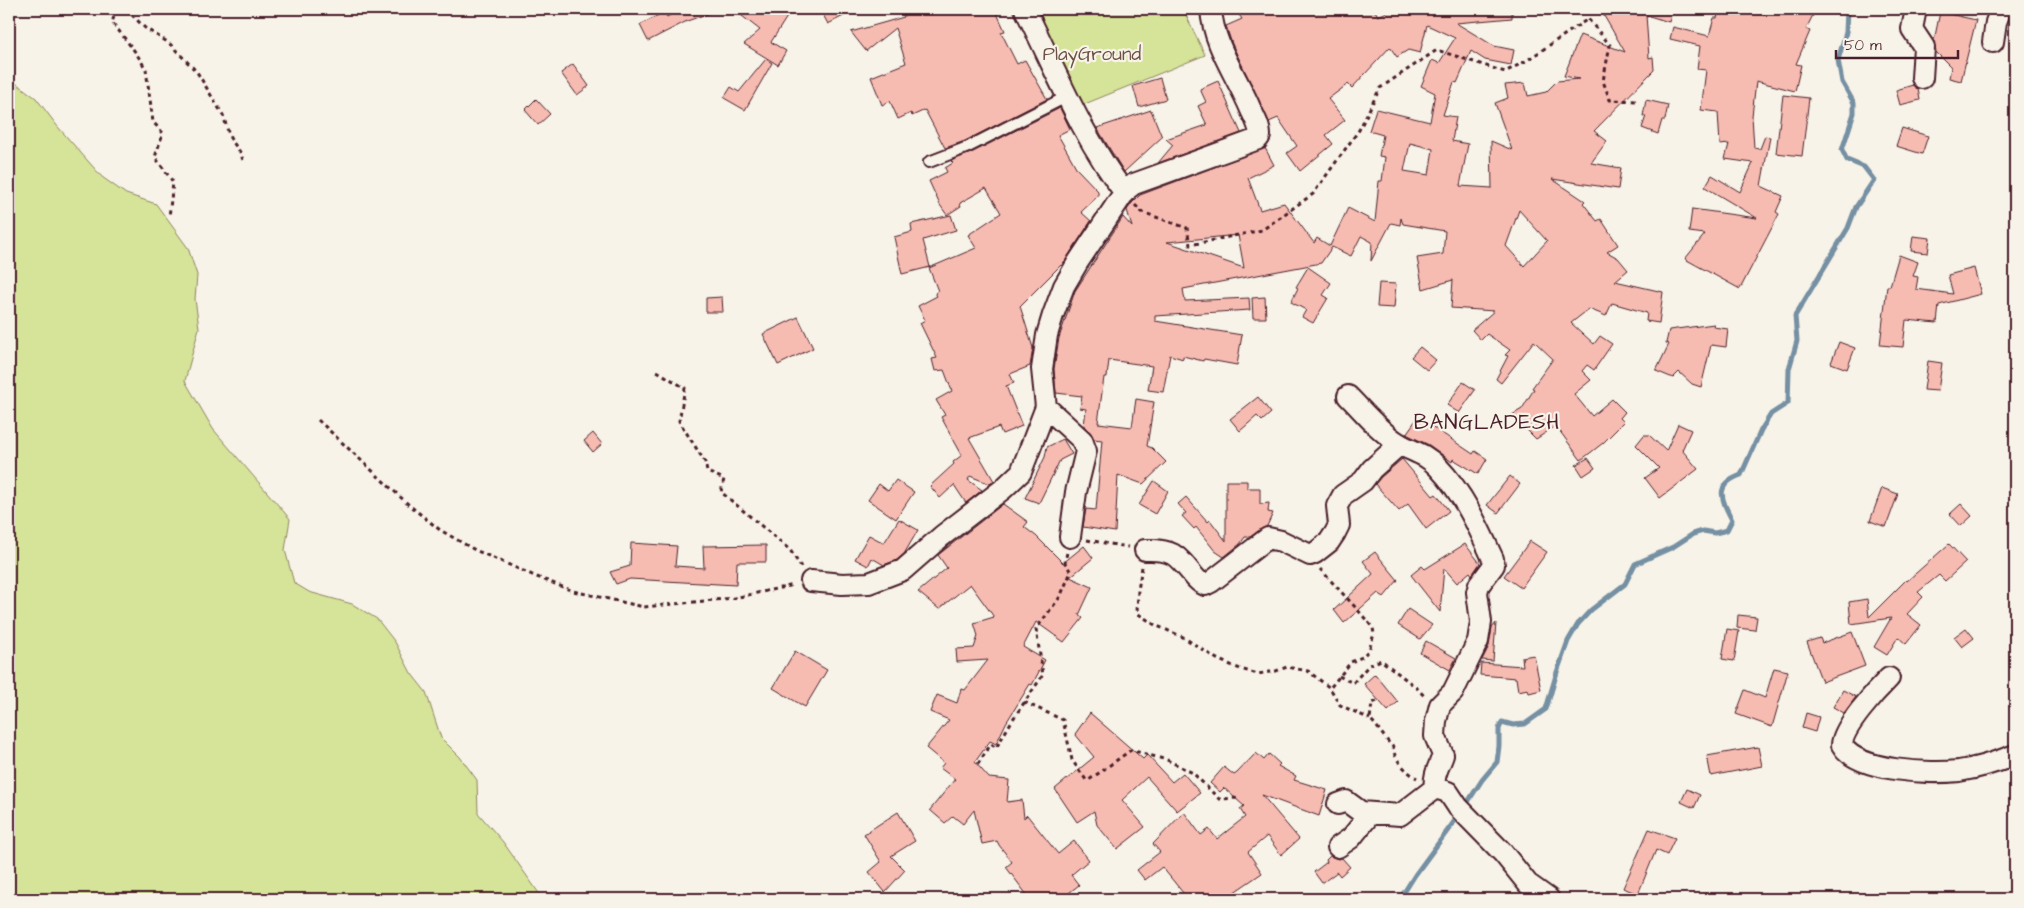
<svg xmlns="http://www.w3.org/2000/svg" width="2024" height="908" viewBox="0 0 2024 908" font-family="'Architects Daughter',sans-serif">
  <rect width="100%" height="100%" fill="#f7f3e8"/>
  <filter id="ink" filterUnits="userSpaceOnUse"><feTurbulence type="fractalNoise" baseFrequency=".02" numOctaves="2"/><feDisplacementMap in="SourceGraphic" scale="10" xChannelSelector="R" yChannelSelector="G"/><feConvolveMatrix kernelMatrix="1 2 1 2 8 2 1 2 1" color-interpolation-filters="sRGB"/></filter>
  <g filter="url(#ink)">
    <!-- green -->
    <path fill="#d5e498" stroke="#908262" d="M1021,9H1183L1205,55L1070,110Z
      M9,78L36,98L58,127L102,177L126,194L156,204L188,248L197,275L195,299L199,328L185,381L213,429L290,519L285,550L294,583L309,592L352,604L377,619L395,642L411,673L426,692L441,738L460,757L477,780L478,813L503,842L543,899H9Z"/>
    <g fill="none" stroke-linecap="round" stroke-linejoin="round">
      <!-- stream -->
      <path stroke="#758fa3" stroke-width="5" d="M1464,808L1482,780L1497,762L1499,746V729L1502,722L1513,725L1525,724L1546,709L1557,672L1568,641L1578,624L1591,610L1625,584L1635,564L1673,547L1693,534L1703,531L1715,533L1727,530L1732,520C1721,498 1714,485 1741,475L1761,430L1771,414L1788,403L1789,369L1797,341L1795,316L1848,228L1856,207L1874,180L1864,167L1847,160L1842,150L1854,113V103L1842,82L1838,60L1846,32L1847,9
        M1400,899L1415,875L1459,815"/>
    </g>
    <!-- building -->
    <path fill="#f7bcb1" stroke="#4a1f2b" fill-rule="evenodd" d="M680,9H716V11L687,21L648,41L640,25L664,12L667,17Z
      M733,9H792L771,42L786,51L778,65L744,44L760,30Z
      M820,9H857L828,24Z
      M901,9H995L1005,31L1001,32L1017,64L1025,60L1047,99L965,141L945,148L925,110L912,116L911,113L898,119L890,101L882,105L871,77L906,63L895,28L866,51L851,32L904,17Z
      M1235,9H1355L1358,12L1374,9L1378,16L1394,9H1512V18L1456,23L1494,46L1514,50L1511,65L1485,60L1471,51L1457,83L1454,82L1443,115L1456,117L1452,141L1468,144L1460,186L1492,188L1491,141L1512,150L1495,103L1508,98L1505,85L1525,83L1528,96L1546,92L1557,81L1579,79L1564,76L1580,35L1625,52L1600,9H1673L1669,22L1646,15L1649,58L1653,57L1654,70L1594,131L1607,141L1591,163L1621,168L1618,189L1552,179L1585,201L1583,203L1597,221L1601,219L1618,245L1607,252L1618,258L1628,270L1615,281L1663,292L1659,323L1646,321L1647,313L1612,303L1606,316L1589,309L1571,323L1594,344L1600,336L1612,344L1594,370L1587,365L1582,371L1591,380L1574,394L1592,416L1612,399L1625,412L1620,418L1624,422L1603,443L1581,460L1556,426L1536,439L1512,415L1522,409L1534,389L1532,388L1553,359L1534,341L1501,383L1496,379L1508,356L1505,355L1510,350L1487,334L1481,340L1472,330L1494,311L1451,308L1453,280L1423,289L1417,258L1443,254L1445,231L1403,224L1401,218L1400,225L1391,223L1371,261L1372,242L1361,236L1351,256L1332,247L1321,263L1183,289L1185,301L1249,298L1250,310L1155,316V321L1242,335L1237,365L1204,359L1203,361L1183,356V359L1170,355L1163,392L1148,390L1152,366L1109,360L1107,377H1104L1098,423L1132,427L1136,399L1154,402L1147,446L1152,448L1166,462L1143,484L1118,475L1115,532L1083,527L1086,509L1096,510L1102,440L1094,439L1090,432L1084,426L1086,409L1080,408L1082,396L1056,393L1054,369L1059,338L1075,291L1123,217L1132,227L1127,210L1132,203L1140,195L1265,148L1274,165L1248,178L1260,210L1284,203L1314,243L1317,238L1330,246L1348,208L1375,222L1379,181H1382L1385,157L1379,156L1383,135L1369,131L1376,109L1430,122L1435,93L1421,86L1432,60L1439,63L1455,38L1427,25L1420,53L1408,50L1397,57L1390,47L1352,88L1348,84L1328,99L1345,120L1326,135L1333,144L1300,171L1287,153L1297,146L1278,118L1269,122L1232,44L1226,26L1242,19ZM1410,143L1433,149L1429,175L1404,171ZM1519,210L1547,241L1524,266L1506,246ZM1238,235L1244,268L1167,242Z
      M1720,9H1740L1764,15L1766,9H1816L1806,29L1810,31L1796,64L1801,65L1795,91L1756,81L1752,116L1754,148L1760,149L1765,136L1770,137L1761,186L1783,196L1776,212L1779,214L1740,289L1685,259L1705,234L1689,232L1692,209L1757,218L1705,187L1712,175L1740,192L1753,163L1725,159L1729,144L1720,145L1718,112L1701,110L1706,70L1697,69L1700,46L1670,39L1673,27L1709,36L1714,18H1717Z
      M1940,12L1976,20L1961,81L1949,78L1951,67L1936,52L1934,41Z
      M766,59L772,63L745,110L724,98L731,87L739,92Z
      M573,64L589,86L577,95L561,73Z
      M1160,78L1166,99L1139,107L1133,86Z
      M1218,81L1241,133L1158,163L1173,145L1166,139L1207,125L1198,106L1206,102L1200,89Z
      M1913,85L1918,89L1920,100L1900,105L1896,90Z
      M1783,95L1809,98L1802,156L1776,153Z
      M536,99L550,114L538,125L525,110Z
      M1646,100L1668,105L1665,120H1662L1658,134L1642,128L1646,116H1643Z
      M1060,108L1070,129L1058,135L1077,169L1098,191V196L1081,212L1091,221L1065,261L1020,306L1033,348L1030,366L1010,374L1014,383L1006,386L1022,426L1002,434L999,427L969,438L994,481L990,484L970,476L968,480L982,490L966,503L954,485L940,498L930,486L954,464L953,462L962,455L941,417L945,415L936,400L952,391L944,370L935,371L932,359L937,358L920,323L925,320L918,306L937,296L935,293L938,291L929,268L976,248L968,235L1001,213L986,188L960,203L961,206L947,215L940,205L929,181L947,172L945,168L953,163L951,161L971,153Z
      M1151,110L1162,137L1124,172L1097,128Z
      M1902,128L1928,136L1922,154L1896,146Z
      M951,215L956,230L923,240L930,267L902,274L894,237L912,232L911,224Z
      M1913,236L1930,238L1928,253L1911,251Z
      M1899,255L1918,262L1913,276L1918,277L1916,289L1953,294L1948,275L1974,268L1981,294L1939,305L1937,323L1906,320L1903,347L1880,345L1887,286H1890Z
      M1308,267L1331,283L1323,295L1328,298L1313,323L1302,317L1306,310L1291,302L1298,288L1296,287Z
      M1379,283L1396,284L1394,308L1377,307Z
      M722,297L723,312H706V298Z
      M1265,297L1266,318H1253L1252,298Z
      M798,317L813,348L778,365L763,334Z
      M1714,324L1713,327L1728,329L1726,347L1711,345L1701,387L1692,384L1679,372L1673,378L1656,371L1669,344L1666,343L1669,330Z
      M1839,342L1855,348L1847,369L1831,363Z
      M1420,347L1436,360L1427,370L1411,357Z
      M1928,361L1942,363L1938,391L1924,390Z
      M1463,382L1475,390L1459,413L1447,405Z
      M1258,397L1271,413L1262,421L1257,416L1240,431L1230,419Z
      M1418,417L1473,454L1475,451L1487,459L1478,474L1453,459L1452,462L1429,445L1406,434Z
      M1678,424L1691,430L1682,450L1698,469L1660,498L1645,478L1659,468L1636,445L1644,435H1649L1666,451Z
      M593,433L602,444L593,452L584,441Z
      M1063,439L1072,454L1060,460L1039,503L1025,498L1045,457L1047,447Z
      M1588,458L1595,468L1583,476L1576,465Z
      M1402,459L1433,496L1436,494L1449,511L1426,529L1408,504L1399,511L1375,484L1381,477Z
      M1510,476L1520,484L1498,513L1487,505Z
      M896,480L914,492L896,519L868,500L879,484L888,491Z
      M1154,481L1168,491L1155,514L1139,505Z
      M1226,481H1247V488H1260V504L1269,503L1268,512L1273,513L1267,526L1261,529L1250,537H1245L1240,544L1224,557L1215,551L1196,527L1194,529L1182,516L1186,513L1178,504L1186,497L1208,522L1210,520L1226,541Z
      M1882,488L1898,494L1886,527L1870,521Z
      M1003,504L1028,522L1024,527L1036,536L1063,563L1084,546L1093,558L1070,577L1092,587L1079,615L1083,618L1064,642L1036,622L1023,647L1045,660L1032,685L1030,684L1006,723L996,744L990,741L975,762L989,778L1009,780L1007,802L1022,800L1024,818L1027,815L1058,854L1074,841L1089,860L1071,875L1079,885L1061,899H1030L1006,867L1012,862L999,845L997,841L982,844L974,810L963,824L953,816L945,823L930,810L955,779L940,768L944,763L926,748L949,720L930,712L937,695L957,703L961,689L965,690L988,660L957,662L956,649L974,648L978,636L974,623L994,617L970,584L939,609L918,592L947,568L938,555Z
      M1961,504L1972,516L1961,526L1950,514Z
      M899,519L918,530L904,554L897,560L884,565L872,558L868,566L855,559L869,535L884,543Z
      M1530,541L1547,552L1521,588L1504,576Z
      M631,543L677,546L675,566L704,568L703,546L766,545V562H737L736,585L630,579L616,584L610,572L630,566Z
      M1465,544L1480,563L1472,575L1470,572L1457,583L1444,568L1440,612L1411,575L1422,566L1425,569Z
      M1949,544L1966,562L1945,581L1939,575L1918,592L1923,597L1907,614L1921,625L1906,644L1898,637L1887,655L1874,647L1891,618L1851,624L1849,602L1867,599L1869,617L1906,580L1907,581Z
      M1375,552L1398,580L1384,597L1378,593L1344,623L1334,610L1373,574L1363,561Z
      M1408,609L1432,625L1420,639L1398,625Z
      M1738,615L1757,617L1755,630L1737,628Z
      M1496,623L1493,661L1482,660L1489,646L1492,628Z
      M1966,628L1974,638L1962,647L1954,637Z
      M1727,629L1739,631L1734,661L1722,659Z
      M1852,632L1865,666L1822,682L1807,642L1820,638L1822,643Z
      M1426,641L1456,658L1450,670L1420,653Z
      M795,651L827,670L805,707L773,688Z
      M1534,655L1541,690L1529,693L1528,689L1518,691L1516,678L1480,675L1481,663L1523,666L1522,657Z
      M1774,668L1788,671L1772,727L1736,714L1745,690L1765,698Z
      M1375,674L1398,702L1388,711L1364,684Z
      M1843,690L1856,697L1844,713L1833,707Z
      M1090,713L1143,759L1147,755L1172,782L1183,773L1200,793L1177,811L1147,777L1122,800L1145,827L1117,849L1097,825L1094,811L1077,822L1055,789L1094,757L1075,734Z
      M1806,713L1819,717L1815,732L1802,728Z
      M1758,747L1762,766L1711,776L1707,756Z
      M1256,753L1264,760L1269,754L1280,764L1278,766L1296,776L1294,780L1327,790L1319,816L1262,795L1299,839L1281,855L1267,836L1248,852L1262,873L1224,899H1188L1162,867L1145,880L1137,870L1160,852L1153,844L1184,812L1201,835L1209,829L1217,839L1245,817L1240,809L1244,806L1224,788L1220,792L1210,783L1224,767L1234,775L1237,773Z
      M1687,789L1700,795L1694,808L1681,802Z
      M898,812L915,841L891,856L905,870L885,892L869,872L881,862L864,834Z
      M1649,829L1675,838L1667,855L1656,850L1638,894L1623,888Z
      M1330,856L1338,859L1342,858L1350,867L1340,876L1337,872L1322,883L1314,872L1327,862L1326,860Z"/>
    <g fill="none" stroke-linecap="round" stroke-linejoin="round">
      <defs>
        <path id="service" d="M929,162L968,147L1068,96"/>
        <path id="minor" d="M1025,9C1056,71 1082,137 1125,193
          M1916,9L1912,29L1924,47L1922,78
          M1993,42L1996,22L2001,9
          M1348,396C1363,411 1379,431 1398,443C1412,452 1425,453 1438,467C1463,493 1478,526 1493,559L1494,565L1479,585L1477,592L1481,622L1478,641L1453,692L1440,705L1436,721L1435,736L1443,755C1439,767 1433,775 1435,788L1448,792L1458,807L1503,853L1528,884L1549,899
          M1070,537L1076,492L1086,451L1082,440L1046,407L1042,369L1047,335L1053,315L1064,286L1078,262L1126,190L1134,184L1239,146L1258,139L1260,136C1260,127 1255,118 1251,110C1238,78 1213,45 1211,9
          M1145,550C1172,549 1176,554 1193,575C1196,579 1200,583 1205,585L1211,582L1268,538L1281,541L1310,555L1315,553L1329,542L1335,533L1339,525L1337,506L1343,495L1363,481L1372,469L1400,444
          M811,581L842,584L869,583L903,570L942,536L1003,489L1021,472L1046,407
          M1889,678C1876,691 1842,728 1842,745C1857,772 1932,774 1959,771C1979,768 1997,762 2015,755
          M1338,804L1346,801L1361,812L1400,815L1435,788
          M1338,847L1351,838L1371,813"/>
      </defs>
      <!-- service casing -->
      <use href="#service" stroke="#4a1f2b" stroke-width="14"/>
      <!-- minor casing -->
      <use href="#minor" stroke="#4a1f2b" stroke-width="24"/>
      <!-- path -->
      <path stroke="#4a1f2b" stroke-width="3" stroke-dasharray="4 4" stroke-linecap="butt" d="M117,9L112,22L136,53L146,69L153,122L163,133L155,157L173,182L169,217
        M126,9L145,28L169,43L197,72L223,115L230,138L240,152L243,160
        M1135,205L1142,212L1187,228L1190,245L1262,230L1313,194L1359,130L1380,88L1437,50L1505,72L1526,61L1588,19L1610,45L1603,81L1610,100L1639,101
        M657,371L685,388L679,421L705,462L707,472L724,479L721,492L790,550L801,567
        M318,420L410,506L440,530L475,550L537,577L573,591L644,607L734,598L794,585
        M1087,540L1128,547
        M1142,567L1138,590L1137,613L1155,625L1183,637L1217,659L1240,669L1258,674L1276,671L1287,667L1308,671L1330,688
        M1320,569L1357,609L1373,628L1374,634L1369,650L1362,657L1351,662L1330,688L1340,705L1370,719
        M1339,676L1353,683L1369,665L1381,660L1417,688L1426,698
        M1377,701L1372,703L1370,719C1379,728 1384,738 1393,747C1393,758 1407,773 1417,778
        M1024,702L1063,720L1072,760L1086,780H1089L1131,750L1167,760L1193,773L1219,799L1240,798
        M978,764L991,744L996,748L1013,719L1043,675L1036,629L1060,597L1071,572L1065,563L1067,552"/>
      <!-- service -->
      <use href="#service" stroke="#f7f3e8" stroke-width="10"/>
      <!-- minor -->
      <use href="#minor" stroke="#f7f3e8" stroke-width="20"/>
    </g>
  </g>
  <g text-anchor="middle" stroke-width="4.5" stroke-linejoin="round" paint-order="stroke">
    <!-- park labels -->
    <g font-size="19" fill="#6d5046" stroke="#f7f3e8">
      <text x="1092" y="60">PlayGround</text>
    </g>
    <!-- quarter labels -->
    <g font-size="21" letter-spacing="1" fill="#4a1f2b" stroke="#f7f3e8">
      <text x="1487" y="429">BANGLADESH</text>
    </g>
  </g>
  <!-- margin -->
  <rect width="2024" height="908" fill="none" stroke="#f7f3e8" stroke-width="30"/>
  <rect x="15" y="15" width="1994" height="878" fill="none" stroke="#4a1f2b" stroke-width="2" filter="url(#ink)"/>
  <!-- scale -->
  <path d="M1836 50v8h122v-8" fill="none" stroke="#4a1f2b" stroke-width="2.5"/>
  <text x="1844" y="50" font-size="15" fill="#4a1f2b" stroke="#f7f3e8" stroke-width="4" paint-order="stroke">50 m</text>
</svg>
